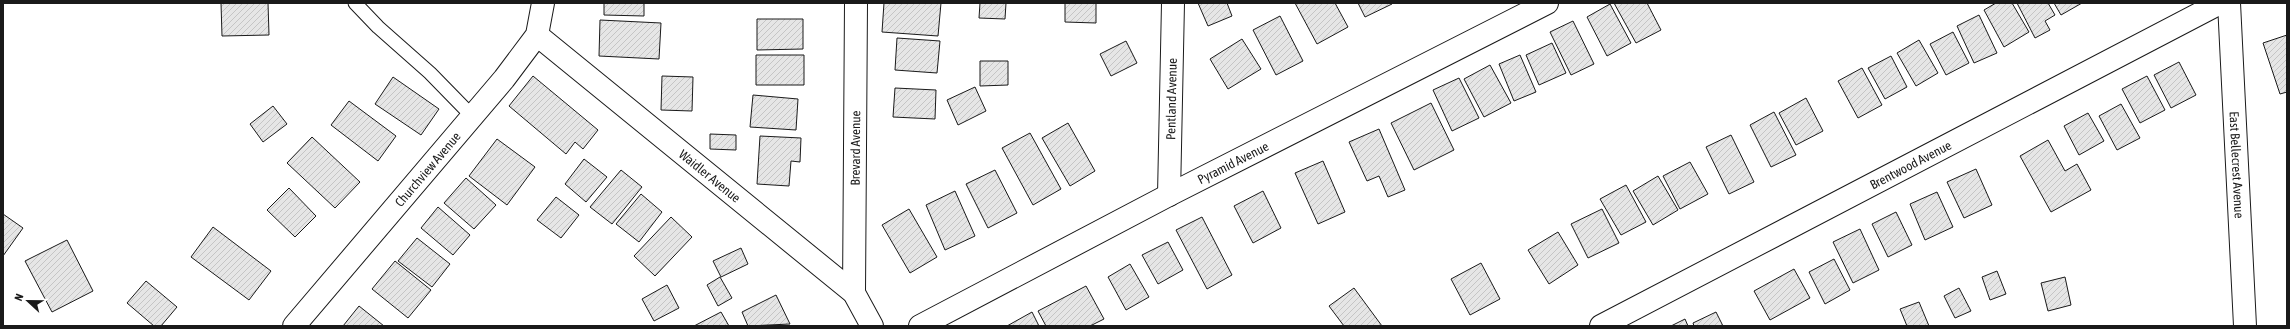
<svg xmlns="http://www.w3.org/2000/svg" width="2290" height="329" viewBox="0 0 2290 329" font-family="'Asap Condensed',sans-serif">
  <defs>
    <pattern id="building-hatch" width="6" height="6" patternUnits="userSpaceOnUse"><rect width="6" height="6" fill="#e6e6e6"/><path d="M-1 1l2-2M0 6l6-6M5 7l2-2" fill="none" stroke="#c5c5c5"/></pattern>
  </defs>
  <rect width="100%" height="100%" fill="#fff"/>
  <!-- building -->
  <path fill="url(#building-hatch)" stroke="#1a1a1a" d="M221,3H268L269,35L222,36Z
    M604,3H644V16L604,15Z
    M884,3H941L938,36L882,32Z
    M980,3H1006L1005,19L979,18Z
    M1065,3H1096V23L1065,22Z
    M1198,3H1227L1232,16L1208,26Z
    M1295,3H1335L1348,27L1317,44Z
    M1358,3H1391L1392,4L1365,17Z
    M1614,3H1647L1661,30L1636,43Z
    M1996,3H2012L2029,32L2004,47L1984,10Z
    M2017,3H2048L2055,15L2045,21L2050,30L2035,38Z
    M2054,3H2082L2061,15Z
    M1610,4L1631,43L1607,56L1587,17Z
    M1979,15L1997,53L1974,63L1957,26Z
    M1280,16L1303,61L1276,75L1253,30Z
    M757,19H803V49L757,50Z
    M600,20L661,23L659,59L599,56Z
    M1573,21L1594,64L1571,75L1550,32Z
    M1953,32L1969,63L1946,75L1930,44Z
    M2287,35V92L2280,94L2263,43Z
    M897,38L940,41L937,73L895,70Z
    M1242,39L1261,69L1228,89L1210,59Z
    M1919,40L1938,73L1916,86L1897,53Z
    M1126,41L1137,63L1111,76L1100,54Z
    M1552,43L1566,73L1539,85L1526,55Z
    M756,55H804V85H756Z
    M1520,55L1536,92L1514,101L1499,64Z
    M1891,56L1907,87L1885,99L1868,68Z
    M980,61H1008V85L980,86Z
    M2179,62L2196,95L2171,108L2154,75Z
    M1490,65L1511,103L1484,117L1464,79Z
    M1862,68L1882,105L1858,118L1838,81Z
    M533,76L598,130L583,149L575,142L566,154L509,106Z
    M662,76L693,77L692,111L661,110Z
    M2147,76L2165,110L2140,123L2122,89Z
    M393,77L439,109L421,135L375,104Z
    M1459,78L1479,118L1452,131L1433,90Z
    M975,87L986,111L958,125L947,100Z
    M895,88L936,90L935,119L893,117Z
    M753,95L798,99L796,130L750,127Z
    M1806,98L1823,131L1796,145L1779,113Z
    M349,101L396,136L378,161L331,125Z
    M1431,103L1454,150L1414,170L1391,123Z
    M2121,104L2140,138L2117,150L2099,116Z
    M273,106L287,124L263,142L250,124Z
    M1774,112L1796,155L1771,167L1750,125Z
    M2088,113L2104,141L2079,155L2064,126Z
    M1068,123L1095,171L1070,186L1042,138Z
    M1379,129L1405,190L1388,197L1379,176L1367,181L1349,142Z
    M1030,133L1061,189L1033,205L1002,148Z
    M710,134L736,135V150L710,149Z
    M1731,135L1754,182L1729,194L1706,147Z
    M760,136L801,138L800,162L791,161L789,186L757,184Z
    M312,137L360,182L335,208L287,163Z
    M497,139L535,167L507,205L469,176Z
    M2048,140L2065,171L2077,164L2091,190L2051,212L2020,156Z
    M584,159L607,177L586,202L565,184Z
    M1323,161L1345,212L1318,224L1295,173Z
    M1690,162L1708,194L1680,209L1663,176Z
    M1976,169L1992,205L1964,218L1947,182Z
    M621,170L642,187L612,224L590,207Z
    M995,170L1017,213L988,228L966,184Z
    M1658,176L1678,210L1653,225L1633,191Z
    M466,178L496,205L474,229L444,203Z
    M1626,185L1646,222L1621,235L1600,199Z
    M289,188L316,216L295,237L267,210Z
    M955,191L975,236L945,250L926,205Z
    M1263,191L1281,228L1253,243L1234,206Z
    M1937,192L1953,227L1925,240L1910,204Z
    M641,194L662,212L639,242L616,224Z
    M556,197L579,215L561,238L537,220Z
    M438,207L470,235L453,255L421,228Z
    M909,209L937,257L910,273L882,225Z
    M1602,209L1619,243L1588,258L1571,224Z
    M1896,212L1912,245L1888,257L1872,224Z
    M3,214L23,228L3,256Z
    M671,217L692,237L655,276L634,256Z
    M1202,217L1232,275L1207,289L1176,230Z
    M213,227L271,271L249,300L191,257Z
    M1860,229L1879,270L1853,283L1833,242Z
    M1558,232L1578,265L1549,284L1528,250Z
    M417,238L450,264L432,287L398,261Z
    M67,240L93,291L52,312L25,261Z
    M1168,242L1183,270L1158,284L1142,255Z
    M741,248L748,264L721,277L713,261Z
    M1834,259L1850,290L1825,304L1809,272Z
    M395,261L431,290L408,318L372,289Z
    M1481,263L1500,299L1470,315L1451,279Z
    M1130,264L1149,297L1126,310L1108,277Z
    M1794,269L1810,298L1770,320L1754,291Z
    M1997,271L2006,294L1990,300L1982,277Z
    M720,277L732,298L718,306L707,285Z
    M2065,277L2071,305L2048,311L2041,283Z
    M146,281L177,307L161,326H154L127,303Z
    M667,285L679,308L654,321L642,299Z
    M1086,286L1104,319L1090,326H1046L1038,311Z
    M1354,288L1382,326H1344L1329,306Z
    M1959,288L1971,311L1955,318L1944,296Z
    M776,295L790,324L748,326L742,312Z
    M1919,302L1929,326H1907L1900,309Z
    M359,306L384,326H343Z
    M721,312L729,326H694Z
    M1032,312L1039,326H1007Z
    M1716,312L1723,326H1694L1693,323Z
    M1685,319L1688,326H1671Z"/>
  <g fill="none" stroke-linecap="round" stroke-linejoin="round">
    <defs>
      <path id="lane" d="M355,3L378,27L430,73L472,116"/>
      <g id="street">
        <path id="s1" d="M2229,3L2245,326"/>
        <path id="s2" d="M537,35L854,293L872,326"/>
        <path id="s3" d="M1169,195L1173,3"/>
        <path id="s4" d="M854,293L856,3"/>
        <path id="s5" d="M920,326L1169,195L1547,3"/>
        <path id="s6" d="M1601,326L2220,3"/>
      </g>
      <g id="secondary">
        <path id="s7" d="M294,326L504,79L537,35L543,3"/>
      </g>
    </defs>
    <!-- lane casing -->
    <use href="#lane" stroke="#1a1a1a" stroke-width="15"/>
    <!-- street casing -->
    <use href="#street" stroke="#1a1a1a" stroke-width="24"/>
    <!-- secondary casing -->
    <use href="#secondary" stroke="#1a1a1a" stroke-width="24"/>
    <!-- lane -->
    <use href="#lane" stroke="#fff" stroke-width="13"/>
    <!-- street -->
    <use href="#street" stroke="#fff" stroke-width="22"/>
    <!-- secondary -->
    <use href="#secondary" stroke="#fff" stroke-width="22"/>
  </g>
  <g text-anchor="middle" stroke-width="3" stroke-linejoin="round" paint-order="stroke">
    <!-- street labels -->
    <g font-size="13" fill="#1a1a1a" stroke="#fff">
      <text dy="5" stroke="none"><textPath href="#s3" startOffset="96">Pentland Avenue</textPath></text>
      <text dy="5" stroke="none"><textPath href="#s4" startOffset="145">Brevard Avenue</textPath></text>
      <text dy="5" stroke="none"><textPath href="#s5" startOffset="353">Pyramid Avenue</textPath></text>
      <text dy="5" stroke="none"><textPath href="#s6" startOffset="349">Brentwood Avenue</textPath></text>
      <text dy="5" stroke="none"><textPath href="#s1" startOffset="162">East Bellecrest Avenue</textPath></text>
      <text dy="5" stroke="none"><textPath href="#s7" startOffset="206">Churchview Avenue</textPath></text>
      <text dy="5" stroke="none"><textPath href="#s2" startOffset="223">Waidler Avenue</textPath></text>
    </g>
  </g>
  <!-- border -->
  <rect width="2290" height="329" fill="none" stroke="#1a1a1a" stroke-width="8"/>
  <!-- north arrow -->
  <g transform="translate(28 301) rotate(292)" stroke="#ffffff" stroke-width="3" paint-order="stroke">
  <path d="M0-3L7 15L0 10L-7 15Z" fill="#1a1a1a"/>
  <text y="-6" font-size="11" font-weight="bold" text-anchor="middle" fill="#1a1a1a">N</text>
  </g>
</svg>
